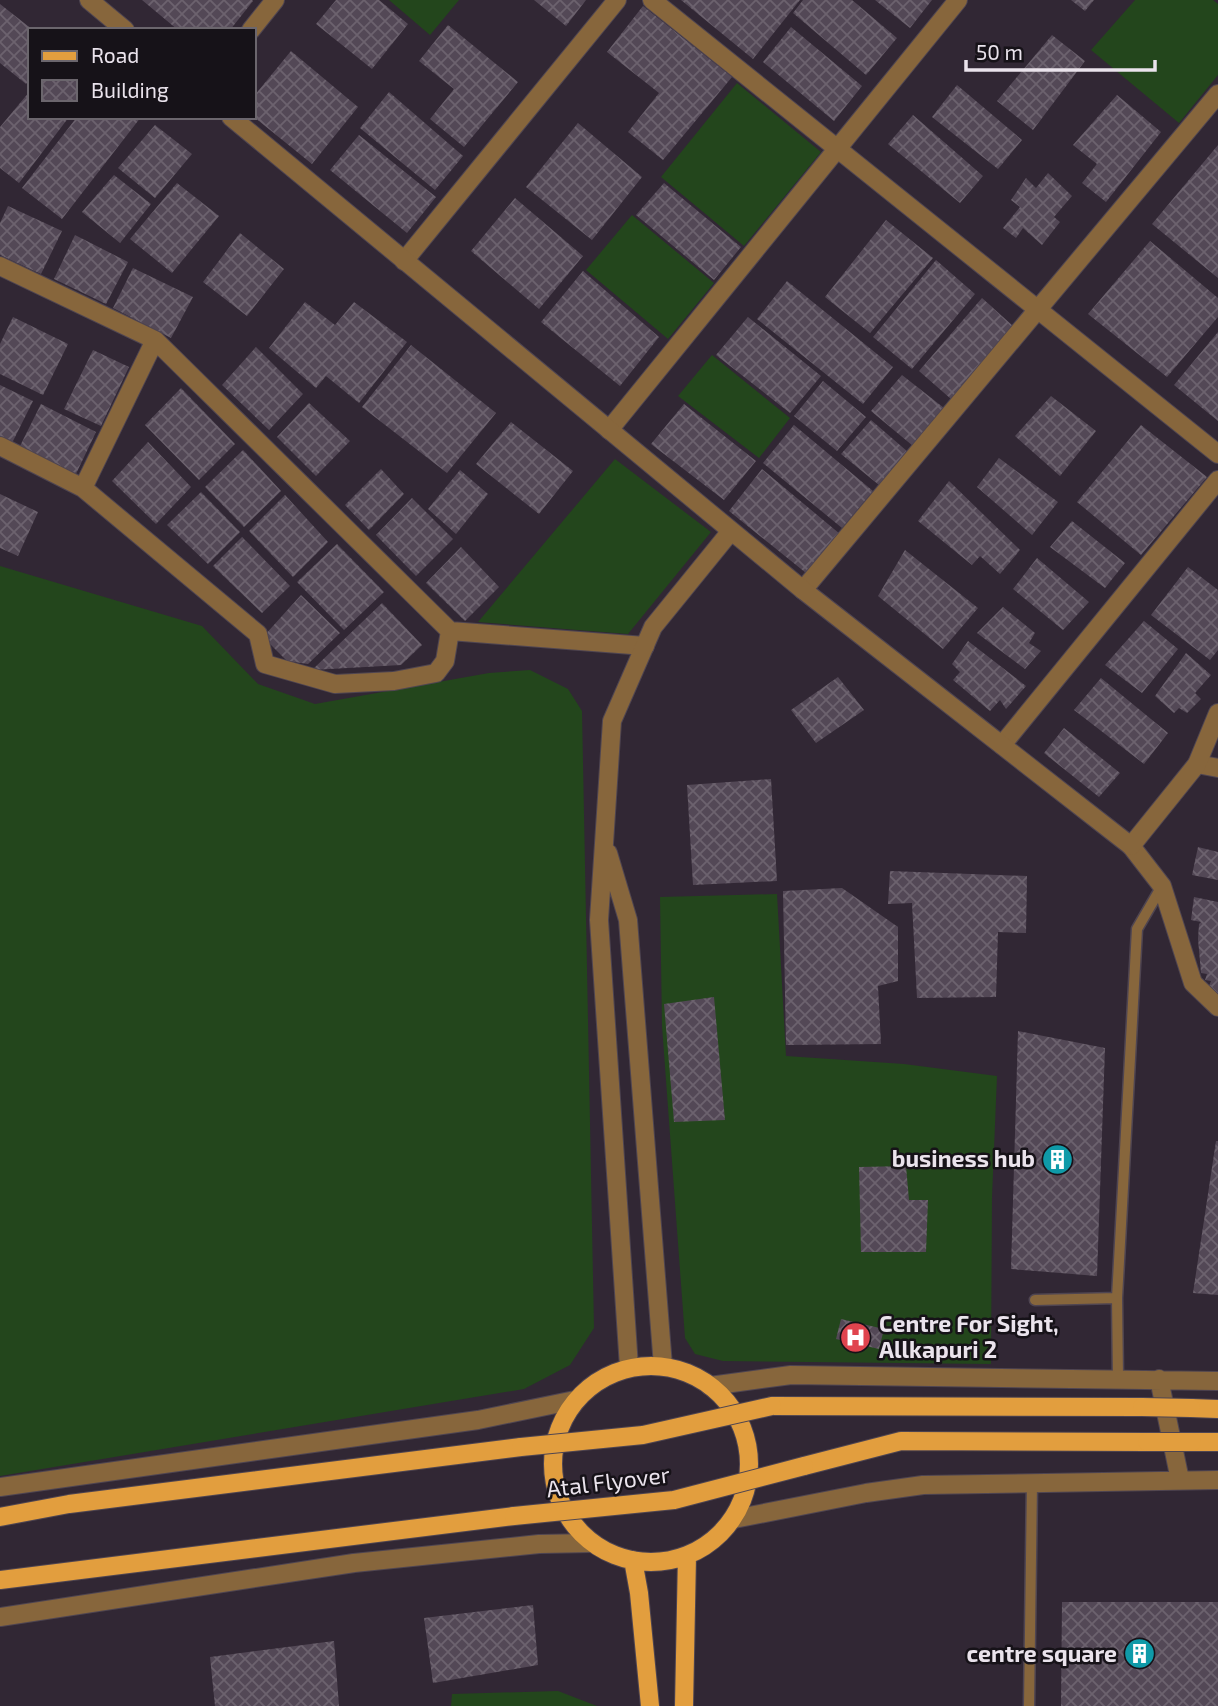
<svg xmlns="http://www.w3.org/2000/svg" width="1218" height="1706" viewBox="0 0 1218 1706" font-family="'Exo 2',sans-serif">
  <defs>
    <pattern id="building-cross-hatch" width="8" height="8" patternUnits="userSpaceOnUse" patternTransform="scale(1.75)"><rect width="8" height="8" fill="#534856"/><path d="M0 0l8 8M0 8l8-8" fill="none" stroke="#6c626e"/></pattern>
  </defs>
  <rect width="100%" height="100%" fill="#312734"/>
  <!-- grass -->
  <path fill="#23461c" d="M389,0H459L430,35Z
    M1135,0H1213L1218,4V75L1179,123L1091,50Z
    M737,83L821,152L744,246L661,177Z
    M632,215L714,283L668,339L586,270Z
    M712,355L790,418L759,458L678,396Z
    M615,459L711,532L628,634L478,622Z
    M0,566L202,626L258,684L315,704L489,673L530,670L568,689L582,711L594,1328L570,1365L524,1389L0,1476Z
    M777,894L786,1056L904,1064L997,1076L992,1197L991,1364L723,1361L695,1354L685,1338L662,1026L660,897Z
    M558,1691L597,1706H451L452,1694Z"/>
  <!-- building -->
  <path fill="url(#building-cross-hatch)" d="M142,0H252L253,1L230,30H178Z
    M336,0H379L408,24L372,69L316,24Z
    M534,0H586L566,26Z
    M681,0H800L753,59Z
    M803,0H852L897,38L866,75L793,13Z
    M875,0H932L910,28Z
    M1071,0H1094L1085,11Z
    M0,4L33,30H30V79L26,84L0,63Z
    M643,6L732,77L663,160L628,132L659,93L607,52Z
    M448,25L518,82L464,147L430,119L454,89L419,61Z
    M791,27L862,86L834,121L763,62Z
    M1052,35L1085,61L1033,130L997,101Z
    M291,51L358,107L312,164L254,117V96Z
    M957,85L1022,140L998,169L932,117Z
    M30,91V117H69L19,183L0,168V127Z
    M389,92L463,156L435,190L360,128Z
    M1117,95L1161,132L1106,202L1082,183L1097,164L1073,145Z
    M913,115L983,176L960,203L888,144Z
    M77,117H141L62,219L22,188Z
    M578,123L642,177L592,240L526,187Z
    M155,125L192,154L155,198L118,168Z
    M359,135L436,197L407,233L330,170Z
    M1218,145V278L1152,224Z
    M1048,173L1072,196L1054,217L1060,222L1042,245L1023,228L1016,238L1003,228L1020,207L1011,200L1026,178L1036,188Z
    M114,175L151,204L120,243L82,212Z
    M177,183L219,216L172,273L130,239Z
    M664,183L741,247L714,280L636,215Z
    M515,198L583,256L539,309L471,251Z
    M8,206L62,231L41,274L0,255V223Z
    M886,220L933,258L870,333L825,297Z
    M240,233L284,269L247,316L203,282Z
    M75,235L128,262L106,304L54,279Z
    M1150,241L1218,298V317L1167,377L1088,314Z
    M936,260L975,294L912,369L873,337Z
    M133,268L193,297L171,338L113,308Z
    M583,271L659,337L620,386L541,322Z
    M787,281L893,367L863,404L757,319Z
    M982,298L1013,326L951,399L919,371Z
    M305,302L335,325L354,302L407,342L359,403L326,376L316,388L269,348Z
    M13,317L68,344L43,395L0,374V344Z
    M748,317L821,376L790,413L716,355Z
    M1218,332V421L1174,385Z
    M411,345L496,413L447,473L362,407Z
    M256,347L303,394L269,430L222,385Z
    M93,350L129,367L101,426L64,409Z
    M902,375L944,408L913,446L871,411Z
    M823,381L866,417L837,451L794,416Z
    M0,385L33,401L11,445L0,439Z
    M181,388L235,444L199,480L145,425Z
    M1051,396L1096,431L1060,476L1015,436Z
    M309,403L350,441L316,476L277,437Z
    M41,404L96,432L74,478L18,450Z
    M684,404L756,461L724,500L651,444Z
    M871,420L908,452L879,485L841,454Z
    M511,422L573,471L539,514L476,464Z
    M794,425L873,491L842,528L763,463Z
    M1141,425L1207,477L1141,555L1077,502Z
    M148,442L191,487L156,524L112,481Z
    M243,450L281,491L244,527L205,487Z
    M999,458L1058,502L1032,535L977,487Z
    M381,469L404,494L369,530L345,505Z
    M762,469L840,534L806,573L729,511Z
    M460,470L488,494L456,534L428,509Z
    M949,481L1020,550L1000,574L980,556L972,565L918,521Z
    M201,492L240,532L208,564L167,525Z
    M0,494L38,512L18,556L0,548Z
    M285,495L328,542L293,577L249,531Z
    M412,498L453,539L416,576L376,535Z
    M1072,521L1125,563L1105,588L1050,547Z
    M242,537L290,586L262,613L213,566Z
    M337,544L384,592L344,630L297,582Z
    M461,547L499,587L465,621L426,583Z
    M905,550L978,608L943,649L878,596Z
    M1037,558L1089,602L1063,630L1013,589Z
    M1188,567L1218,590V650L1210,660L1151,615Z
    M301,595L340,633L308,664L287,661L263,637Z
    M382,603L422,645L401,665L312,670Z
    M1003,607L1035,633L1029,643L1041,651L1025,669L977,633Z
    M1144,621L1178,649L1142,693L1105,665Z
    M968,641L1026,686L1006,709L1000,700L990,711L953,680L960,672L952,664Z
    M1186,653L1211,675L1195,693L1201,699L1187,713L1179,708L1174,713L1155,696Z
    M838,677L864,710L816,743L791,710Z
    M1101,678L1168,733L1144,764L1074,710Z
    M1064,728L1120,773L1099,797L1044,753Z
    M771,779L777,881L693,885L687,785Z
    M1198,847L1218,852V880L1192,875Z
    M890,871L1027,876L1026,933L998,932L996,997L917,998L912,903L888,904Z
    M842,888L898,927V981L878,986L881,1044L786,1045L783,891Z
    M1194,897L1218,902V999L1215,991L1208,989L1211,981L1205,980L1207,974L1201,973L1198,939L1199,924L1201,922L1191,920Z
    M714,997L725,1120L674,1122L664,1004Z
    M1018,1031L1105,1048L1097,1276L1011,1269Z
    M1216,1141H1218V1295L1193,1293Z
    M906,1166L909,1200H928L926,1252H861L859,1167Z
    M841,1319L884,1329L879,1349L836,1339Z
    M1062,1602H1218V1706H1061Z
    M533,1605L538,1665L433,1683L424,1618Z
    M334,1641L339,1706H215L210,1657Z"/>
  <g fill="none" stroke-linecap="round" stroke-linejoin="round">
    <defs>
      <path id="service" d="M1035,1300L1117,1298
        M1118,1379L1117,1298L1137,929L1162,886
        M1029,1706L1032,1483"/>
      <path id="minor" d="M652,0L1218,454
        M251,30L275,0
        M404,261L617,0
        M0,266L155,340L450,631L645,646
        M609,430L958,0
        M0,446L83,488L258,634L265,664L335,684L394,681L436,673L445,661L450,631
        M83,488L155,340
        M803,590L1218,94
        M1002,745L1218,480
        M1197,764L1218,768
        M1131,846L1162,886L1193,983L1218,1007"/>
      <path id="tertiary" d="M89,0L125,30
        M231,117L803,590L1131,846L1197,764L1218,713
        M608,853L628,920L663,1366
        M629,1367L599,920L612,721L653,627L731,531
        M1159,1379L1180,1480
        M710,1386L791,1375L1218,1381
        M0,1487L478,1420L575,1400
        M734,1519L866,1493L923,1485L1218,1480
        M0,1617L354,1563L539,1544L592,1543"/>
      <path id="primary" d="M553 1464a98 98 0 1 1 196 0a98 98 0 1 1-196 0Z
        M772,1406L1142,1407
        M1191,1408L1218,1409
        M1192,1442H1218
        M804,1466L901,1441L1147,1442
        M0,1517L69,1504L521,1447
        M633,1560L639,1593L650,1706
        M0,1580L514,1516
        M684,1706L687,1556"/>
    </defs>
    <!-- service casing -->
    <use href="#service" stroke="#4f4551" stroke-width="13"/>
    <!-- minor casing -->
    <use href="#minor" stroke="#4f4551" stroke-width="20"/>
    <!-- tertiary casing -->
    <use href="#tertiary" stroke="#4f4551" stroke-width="20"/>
    <!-- primary casing -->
    <use href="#primary" stroke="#4f4551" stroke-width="20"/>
    <!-- service -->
    <use href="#service" stroke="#87663c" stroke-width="10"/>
    <!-- minor -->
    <use href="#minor" stroke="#87663c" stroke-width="18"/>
    <!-- tertiary -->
    <use href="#tertiary" stroke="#87663c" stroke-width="18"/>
    <!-- primary -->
    <use href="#primary" stroke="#e29e3e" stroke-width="18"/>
    <defs>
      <path id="primary-bridge" d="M1142,1407L1191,1408
        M1147,1442H1192
        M521,1447L643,1435L772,1406
        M514,1516L674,1500L804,1466"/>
    </defs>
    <!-- primary-bridge casing -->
    <use href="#primary-bridge" stroke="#4f4551" stroke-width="20" stroke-linecap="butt"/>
    <!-- primary-bridge -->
    <use href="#primary-bridge" stroke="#e29e3e" stroke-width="18"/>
  </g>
  <!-- icons -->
  <defs>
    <symbol id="building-disc" viewBox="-11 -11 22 22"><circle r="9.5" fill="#0f9aa8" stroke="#161218"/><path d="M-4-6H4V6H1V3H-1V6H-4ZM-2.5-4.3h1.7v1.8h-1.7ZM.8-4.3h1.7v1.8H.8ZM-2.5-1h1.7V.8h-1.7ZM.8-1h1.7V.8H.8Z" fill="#fff"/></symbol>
    <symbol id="hospital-disc" viewBox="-11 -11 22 22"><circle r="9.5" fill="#e0444e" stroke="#161218"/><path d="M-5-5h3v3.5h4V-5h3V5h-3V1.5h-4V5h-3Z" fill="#fff"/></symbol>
  </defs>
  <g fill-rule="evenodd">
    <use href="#building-disc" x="1040" y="1142" width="35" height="35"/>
    <use href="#hospital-disc" x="838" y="1320" width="35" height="35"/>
    <use href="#building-disc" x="1122" y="1636" width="35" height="35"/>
  </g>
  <g text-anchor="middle" stroke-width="5" stroke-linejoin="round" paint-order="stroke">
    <!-- poi labels -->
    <g font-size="23" font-weight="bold" fill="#eae3ec" stroke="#161218" text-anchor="end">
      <text x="1035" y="1167">business hub</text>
      <text x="879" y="1332" text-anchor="start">Centre For Sight,<tspan x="879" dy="26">Allkapuri 2</tspan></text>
      <text x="1117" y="1662">centre square</text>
    </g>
    <!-- street labels -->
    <g font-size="23" fill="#eae3ec" stroke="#161218">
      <text transform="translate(608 1482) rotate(-7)" y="8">Atal Flyover</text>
    </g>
  </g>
  <!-- legend -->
  <rect x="28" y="28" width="228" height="91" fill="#161218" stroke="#6b666d" stroke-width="2"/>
  <rect x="42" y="51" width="35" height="10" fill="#e29e3e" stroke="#6b666d" stroke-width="2"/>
  <text x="91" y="63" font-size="21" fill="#eae3ec">Road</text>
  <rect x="42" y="80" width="35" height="21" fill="url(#building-cross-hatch)" stroke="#6b666d" stroke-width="2"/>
  <text x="91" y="98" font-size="21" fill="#eae3ec">Building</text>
  <!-- scale -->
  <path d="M966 60v10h189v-10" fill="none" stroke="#eae3ec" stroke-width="3.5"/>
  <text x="976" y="60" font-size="21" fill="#eae3ec" stroke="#161218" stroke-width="5" paint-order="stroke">50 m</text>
</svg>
